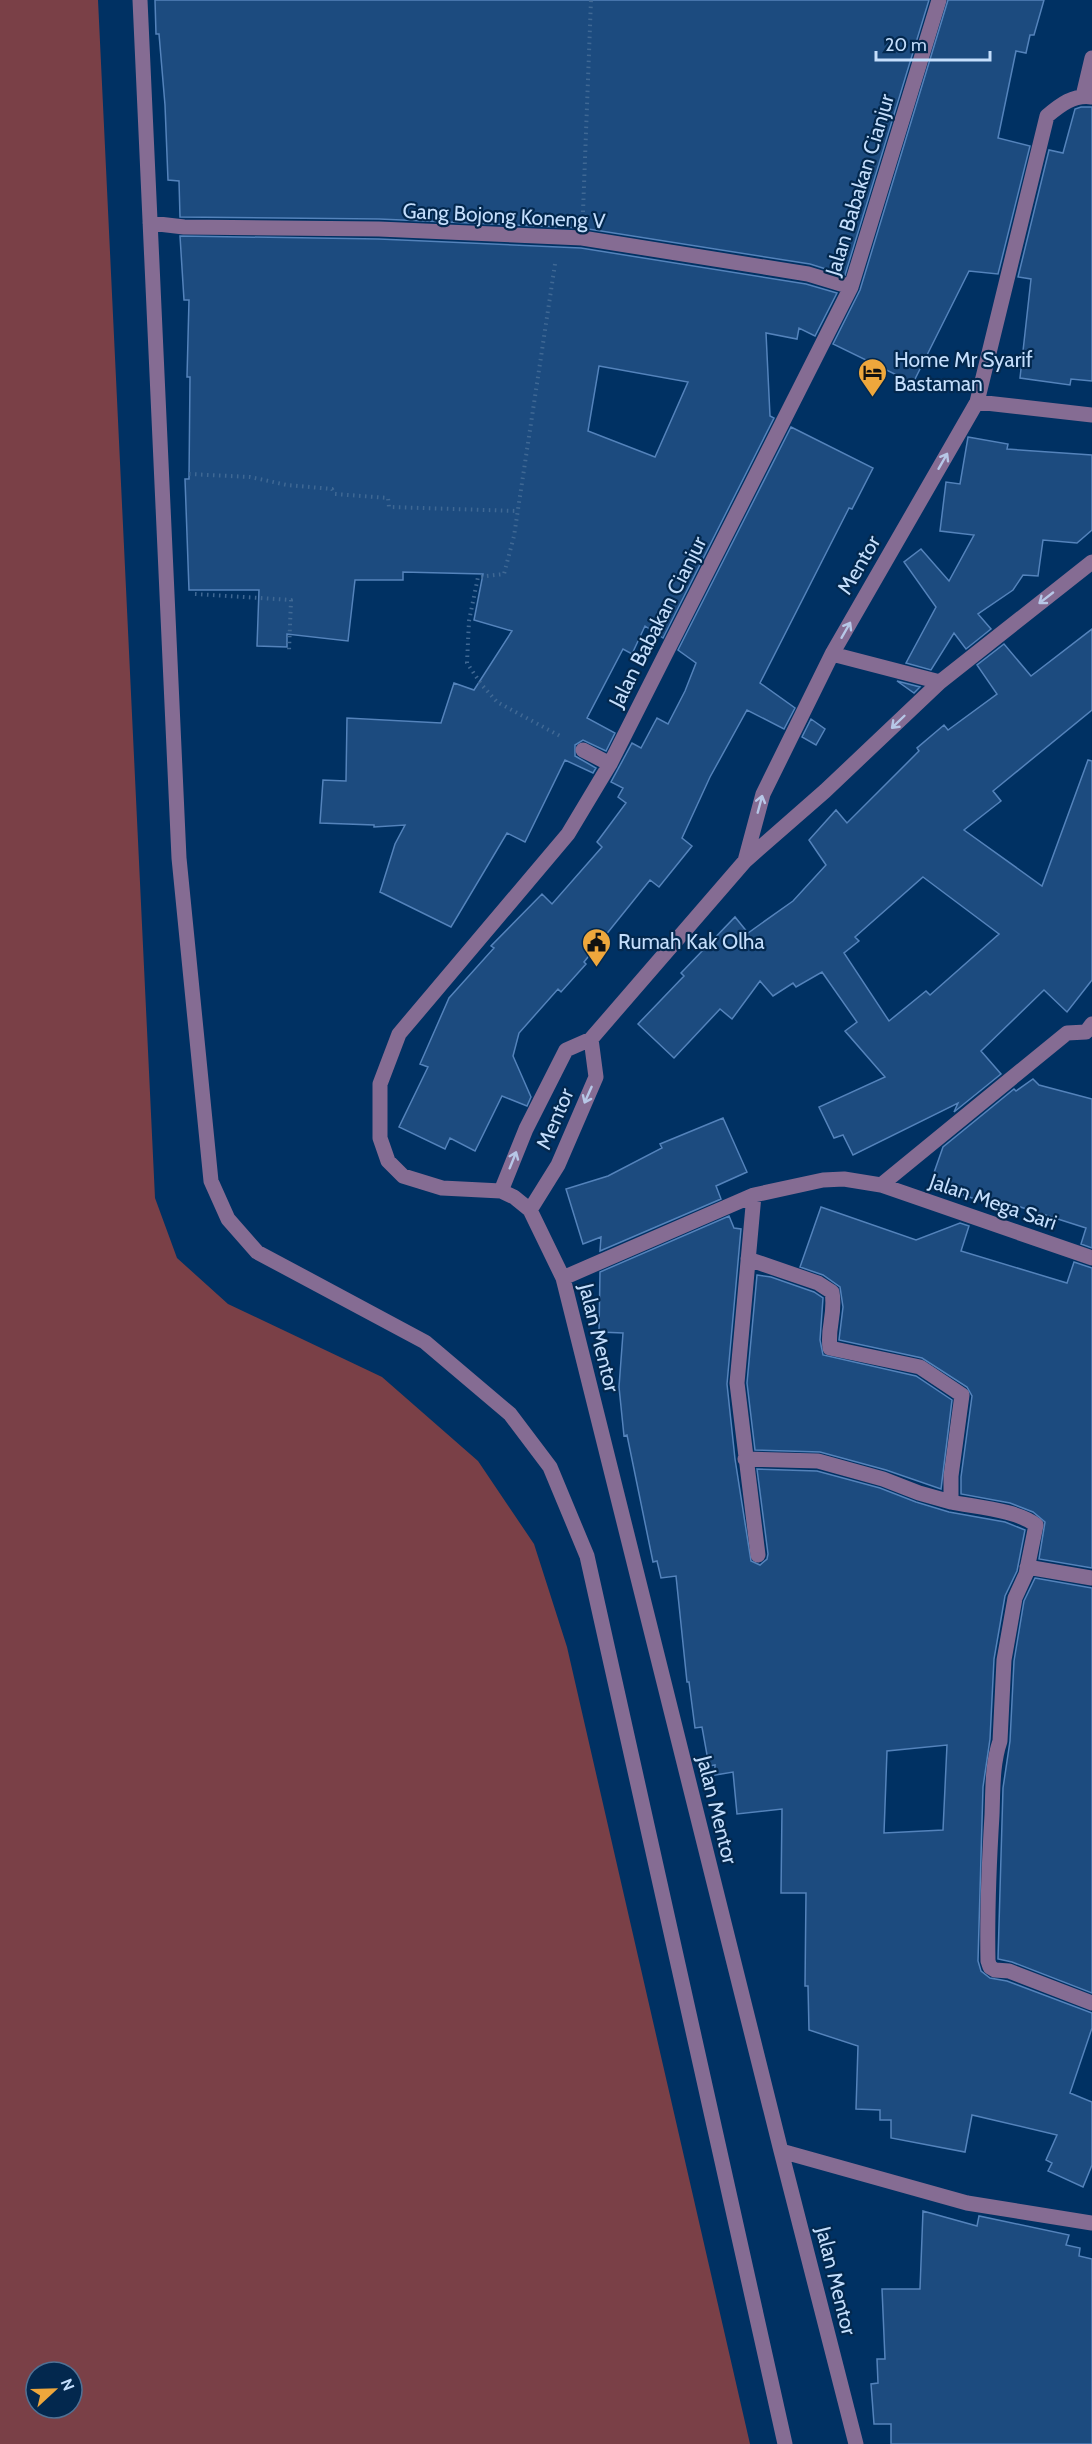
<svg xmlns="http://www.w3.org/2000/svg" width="1092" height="2444" viewBox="0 0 1092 2444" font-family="Cabin,sans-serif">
  <rect width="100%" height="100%" fill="#003163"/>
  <!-- green -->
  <path fill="#7a4047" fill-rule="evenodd" d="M0,0H98L155,1198L177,1258L228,1304L382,1377L478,1461L534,1544L567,1647L750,2444H0ZM36,2372H72V2408H36Z"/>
  <!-- building -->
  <path fill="#1c4b7f" stroke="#5483bb" stroke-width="1.5" fill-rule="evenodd" d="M155,0H929L845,275L810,264L582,228L379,219L180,217L179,181L168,180L165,105L159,34H156Z
    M948,0H1044L1034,35H1030L1026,53L1016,51L998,138L1030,146L998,274L969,271L913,383L833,344L860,290Z
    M1081,107H1092V381L1071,379L1070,385L1020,378L1031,279L1018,277L1049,150L1063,153L1075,109Z
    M180,236L379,239L581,248L806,284L837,293L815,336L799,328L797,339L766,333L770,416L774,418L663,638L645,626L632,654L623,649L587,718L615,733L606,751L583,740L575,745V756L596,768L593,773L565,760L525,842L507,833L451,927L380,892L395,844L405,825L374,827V825L320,823L323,780L346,781L347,718L441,723L454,683L474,690L512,631L474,620L483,574L403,572V580H355L348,641L287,634V647L257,646L259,590H189L185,479H189L190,377H187L189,300H184ZM599,366L688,382L655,457L588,431Z
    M791,427L873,468L852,509L849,508L760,683L795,708L784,729L747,710L710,777L682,838L692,846L659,887L650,880L584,962L586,964L561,992L558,989L519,1033L513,1056L531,1097L527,1106L502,1096L475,1151L450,1138L445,1149L399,1127L428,1067L420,1064L449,998L494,948L491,946L542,894L552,904L602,847L597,842L626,803L618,797L623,788L611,782L632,743L641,748L657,718L668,724L685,691L696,663L678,650Z
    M968,437L1008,444L1007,449L1092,455V530L1077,543L1043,540L1038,576L1023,575L1013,590L978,614L991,629L966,649L954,633L931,670L906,663L936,607L904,562L921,549L949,581L974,535L940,531L946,482L960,484Z
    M1092,629V710L993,791L1001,801L964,830L1042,886L1088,760L1092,761V980L1067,1012L1044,990L981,1051L1001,1074L954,1112L958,1103L853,1155L843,1135L834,1138L819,1107L885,1077L845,1031L857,1022L822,972L796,987L793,983L773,996L760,981L732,1019L720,1009L674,1058L638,1024L684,976L681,973L735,917L748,933L793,901L826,865L809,840L836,810L847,823L919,751L917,748L944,725L948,730L997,694L977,665L1004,644L1031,676ZM923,877L999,934L930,995L926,991L889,1021L844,953L859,941L855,937Z
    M897,681L920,687L914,693Z
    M811,719L825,729L816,745L802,737Z
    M1033,1079L1039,1085L1092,1099V1248L1081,1244L1086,1228L1011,1204L979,1195L978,1200L930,1184L943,1147L1014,1089L1016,1091Z
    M723,1118L747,1172L716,1186L721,1199L600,1251L601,1237L583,1244L566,1189L608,1176L662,1148L660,1144Z
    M821,1207L916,1240L960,1223L969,1226L961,1251L1067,1283L1074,1262L1092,1268V1568L1039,1559L1045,1522L1033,1512L1010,1503L961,1494V1477L972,1396L967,1387L922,1358L839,1340L843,1307L840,1287L823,1275L800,1267Z
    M729,1216L734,1228L741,1229L727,1384L735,1459L751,1561L760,1565L767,1559L768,1554L757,1469L817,1471L880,1488L916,1502L949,1512L1005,1522L1025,1530L1017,1571L1005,1596L994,1659L990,1739L983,1787L978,1961L981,1971L990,1978L1007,1981L1092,2013V2028L1070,2093L1092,2102V2165L1083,2187L1048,2171L1052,2163L1046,2160L1057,2135L972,2115L965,2152L891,2138V2120H880V2110L856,2109L858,2046L809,2030L808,1986H805L806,1893H781L782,1809L737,1814L733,1772L715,1775V1765L709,1766L702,1727L695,1728L689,1682H687L676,1576L661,1578L657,1561L653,1562L627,1435L624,1436L619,1387L623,1333L599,1332L600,1272ZM947,1745L943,1830L884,1833L887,1751Z
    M757,1275L771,1277L814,1292L823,1298L820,1340L823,1355L916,1376L952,1400L941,1489L886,1470L820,1452L755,1450L747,1383Z
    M1035,1578L1092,1588V1993L1012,1962L998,1959L1003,1788L1010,1741L1014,1661L1024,1601Z
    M923,2211L977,2226L979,2216L1069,2235L1066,2245L1080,2248L1079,2256L1092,2259V2444H891V2424H874L871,2384L878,2383L877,2359H885L882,2289H920Z"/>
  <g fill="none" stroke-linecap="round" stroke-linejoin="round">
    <!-- path -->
    <path stroke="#3f6894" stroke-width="4" stroke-dasharray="1.5 4.5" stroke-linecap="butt" d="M583,212L591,0
      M555,264L514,536L504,574L478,577L469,621L467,663L481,684L497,702L560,736
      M189,474L250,477L287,485L332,489L335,494L388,498L389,507L518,511
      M195,594L291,600L289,651"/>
    <!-- minor -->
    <path stroke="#856c93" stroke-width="15" d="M140,0L179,858L211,1181L228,1219L257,1252L425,1342L510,1414L550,1467L587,1556L785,2444
      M1083,96L1092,58
      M150,223L184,227L379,229L582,238L808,274L851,287
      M977,402L1092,415
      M832,654L940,682
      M583,750L610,764
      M745,861L763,794L832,654L977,402L1047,116C1060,105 1074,94 1092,97
      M881,1185L1067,1033L1086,1032L1092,1024
      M501,1191L526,1129L566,1050L591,1039L745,861L825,791L940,682L1092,562
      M754,1195L737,1383L758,1555
      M530,1210L558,1165L596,1077L591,1039
      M748,1259L818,1283L832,1292C836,1315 827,1326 830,1348L920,1367L962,1395L951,1476V1502C975,1507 1017,1510 1036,1525L1026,1574L1015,1598L1004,1660L1000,1741C992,1764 993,1791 992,1815C989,1864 987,1912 988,1961L990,1967L995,1970L1009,1971L1092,2003
      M563,1278L754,1195L823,1180L844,1179L881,1185L1092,1258
      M745,1459L818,1461L883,1479L919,1493L951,1502
      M1027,1567L1092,1578
      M781,2151L967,2203L1092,2223
      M856,2444L781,2151L563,1278L530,1210L514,1197L501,1191L442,1188L403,1176L388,1161L380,1138V1084L399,1034L568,834L610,764L851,287L939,0"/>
  </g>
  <!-- one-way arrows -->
  <defs><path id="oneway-shaft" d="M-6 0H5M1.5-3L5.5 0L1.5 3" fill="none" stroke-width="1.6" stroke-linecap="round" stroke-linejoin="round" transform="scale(1.5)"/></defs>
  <g stroke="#b7c7e7">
    <use href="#oneway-shaft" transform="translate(943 461) rotate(-60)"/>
    <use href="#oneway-shaft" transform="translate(1046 598) rotate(142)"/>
    <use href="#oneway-shaft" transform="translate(846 630) rotate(-60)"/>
    <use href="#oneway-shaft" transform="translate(898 722) rotate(136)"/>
    <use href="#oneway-shaft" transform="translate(760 804) rotate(-75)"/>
    <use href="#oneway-shaft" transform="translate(588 1095) rotate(114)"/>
    <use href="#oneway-shaft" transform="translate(513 1160) rotate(-68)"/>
  </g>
  <!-- icons -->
  <defs>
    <symbol id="hotel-pin" viewBox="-11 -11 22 30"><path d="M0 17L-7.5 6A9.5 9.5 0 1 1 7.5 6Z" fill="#eea73c" stroke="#03284e"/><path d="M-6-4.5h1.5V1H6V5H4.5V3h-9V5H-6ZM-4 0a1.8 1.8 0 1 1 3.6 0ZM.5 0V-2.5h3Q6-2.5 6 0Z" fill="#111"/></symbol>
    <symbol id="civic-pin" viewBox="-11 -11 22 30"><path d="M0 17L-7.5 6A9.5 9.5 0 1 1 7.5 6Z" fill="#eea73c" stroke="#03284e"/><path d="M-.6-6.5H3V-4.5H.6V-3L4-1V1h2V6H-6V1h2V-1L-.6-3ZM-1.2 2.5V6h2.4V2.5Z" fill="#111"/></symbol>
  </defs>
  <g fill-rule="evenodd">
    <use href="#hotel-pin" x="856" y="356" width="33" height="45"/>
    <use href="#civic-pin" x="580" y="926" width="33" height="45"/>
  </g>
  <g text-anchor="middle" stroke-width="4.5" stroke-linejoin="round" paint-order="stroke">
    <!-- street labels -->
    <g font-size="21" fill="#c4defc" stroke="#03284e">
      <text transform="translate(860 185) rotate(-73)" y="7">Jalan Babakan Cianjur</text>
      <text transform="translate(504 216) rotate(3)" y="7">Gang Bojong Koneng V</text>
      <text transform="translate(859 565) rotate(-60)" y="7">Mentor</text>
      <text transform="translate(658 622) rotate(-63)" y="7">Jalan Babakan Cianjur</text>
      <text transform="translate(555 1119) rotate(-67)" y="7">Mentor</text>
      <text transform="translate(993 1202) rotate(19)" y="7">Jalan Mega Sari</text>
      <text transform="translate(599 1338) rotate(76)" y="7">Jalan Mentor</text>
      <text transform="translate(717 1810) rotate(76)" y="7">Jalan Mentor</text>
      <text transform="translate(836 2281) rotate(76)" y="7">Jalan Mentor</text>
    </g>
    <!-- poi labels -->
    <g font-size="21" fill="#c4defc" stroke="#03284e" text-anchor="start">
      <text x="894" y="367">Home Mr Syarif<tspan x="894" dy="24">Bastaman</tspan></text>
      <text x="618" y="949">Rumah Kak Olha</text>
    </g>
  </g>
  <!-- north arrow -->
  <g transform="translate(54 2390) rotate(68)"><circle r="28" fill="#03284e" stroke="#507194" stroke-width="1.5"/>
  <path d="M0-4.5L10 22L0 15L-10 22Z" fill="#eea73c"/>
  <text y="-9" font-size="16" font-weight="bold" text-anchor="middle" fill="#c4defc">N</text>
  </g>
  <!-- scale -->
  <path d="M876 51v9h114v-9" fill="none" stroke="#c4defc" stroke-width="3"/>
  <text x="885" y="51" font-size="18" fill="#c4defc" stroke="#03284e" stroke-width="4.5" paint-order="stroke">20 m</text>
</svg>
